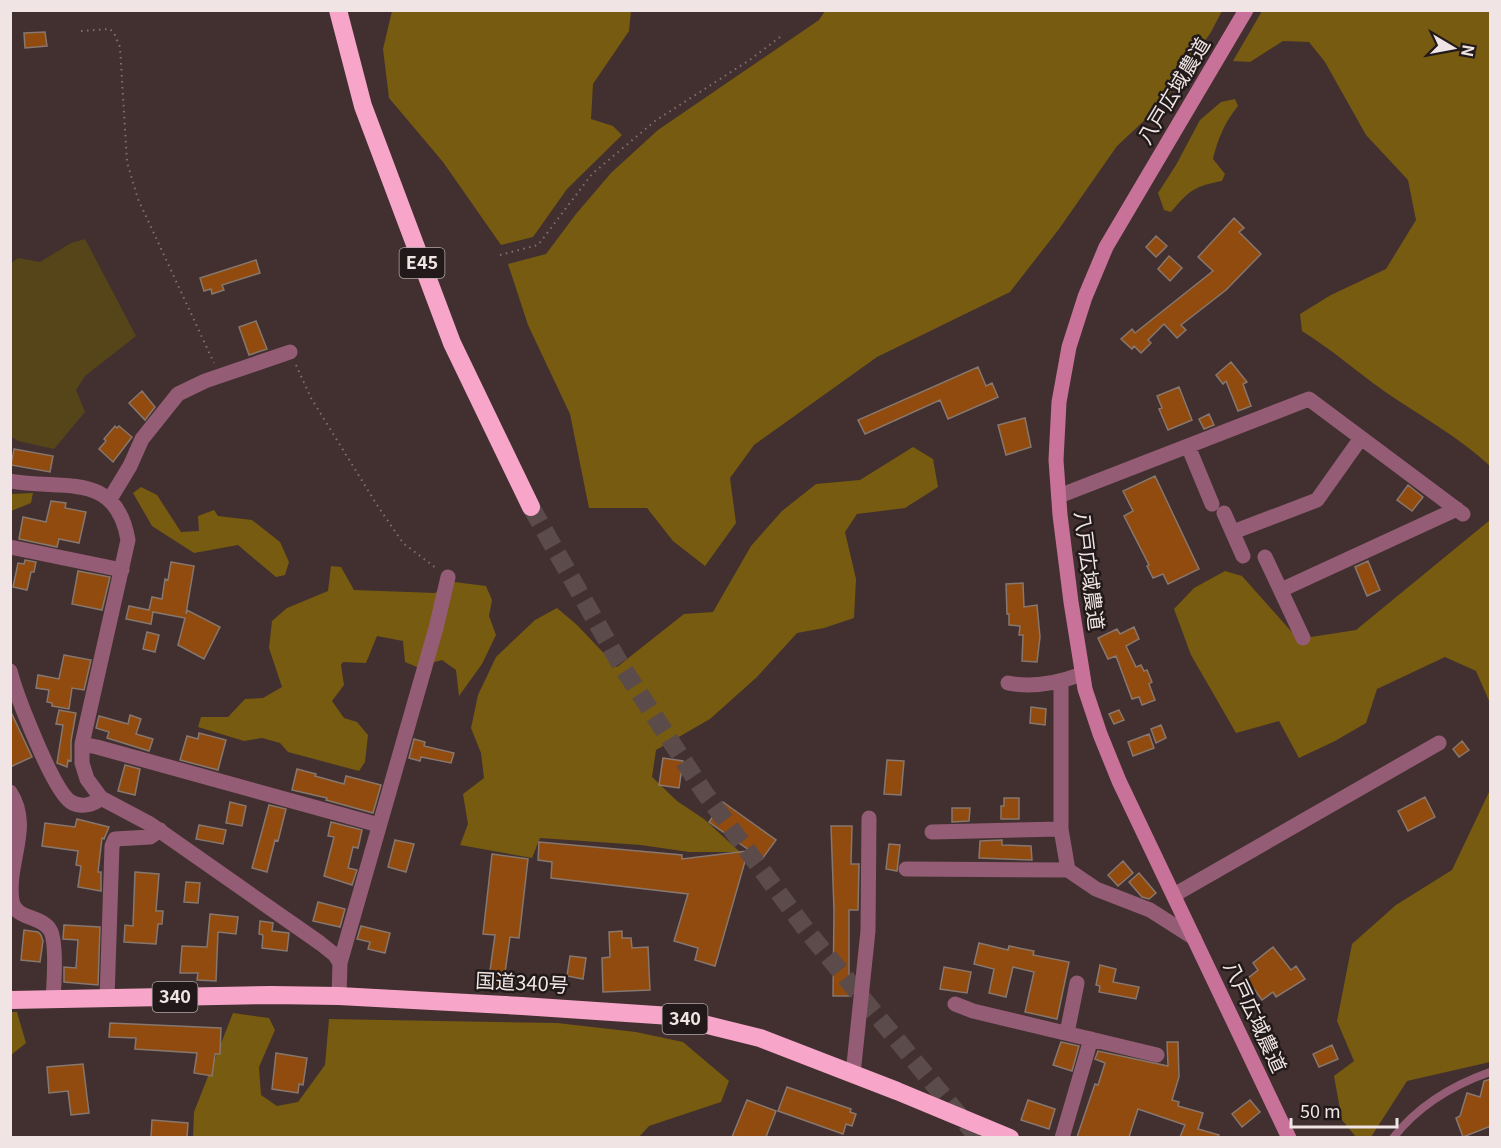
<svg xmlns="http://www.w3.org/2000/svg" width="1501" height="1148" viewBox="0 0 1501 1148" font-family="Georgia,'Noto Sans JP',serif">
  <rect width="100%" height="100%" fill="#41302f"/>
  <!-- green -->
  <path fill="#57451a" d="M85,239L136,336L85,376L76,390L85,412L54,449L18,441L10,436L11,263L18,258L40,262L71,243Z"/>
  <!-- forest -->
  <path fill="#775b11" d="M392,11H631L629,31L593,84L591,119L613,126L622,135L567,189L533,237L501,245L443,162L389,98L383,49Z
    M825,11H1222L1211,32L1164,102L1117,146L1059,229L1010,292L877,357L754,445L730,478L736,523L705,566L673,541L647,508H589L570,414L528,325L508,264L546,254L576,214L611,173L658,130L819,20Z
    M1262,11H1490V466C1458,436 1420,416 1384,391C1356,371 1331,349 1302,331L1300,314L1331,295L1386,269L1416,220L1408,180L1366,135L1325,62L1309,42L1283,41L1250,62L1233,61Z
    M1235,99L1238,106C1225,122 1218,138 1213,159L1225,174L1222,181C1194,186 1189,191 1171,212L1164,210L1158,193L1176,165L1200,120L1221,102Z
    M913,447L933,459L938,487L905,508L857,514L845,532L856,579L854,618L824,628L797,633L757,677L710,719L656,750L652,777L677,801L704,819L740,852H689L641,845L540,838L532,858L460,845L468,824L463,794L484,778L481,753L471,728L478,695L496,657L535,620L557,608L577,625L617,667L684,614L713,612L751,546L782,511L816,484L860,480Z
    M141,487L157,495L181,532L199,531L198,516L214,510L218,516L252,520L280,542L289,562L285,575L276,577L238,545L194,553L152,526L133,493Z
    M33,493L31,503L11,511V494Z
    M1490,520V703L1476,671L1445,657L1377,689L1366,723L1335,741L1299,758L1279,721L1236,733L1191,655L1174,609L1194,588L1225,571L1242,576L1298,639L1356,630Z
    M331,566L341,567L354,590L435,593L454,582L486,586L492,600L489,616L496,635L482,664L459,696L456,670L442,660L417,667L405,662L403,641L377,636L366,663L343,662L341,665L344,685L332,701L344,718L357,722L368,735L365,762L359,771L288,752L280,743L262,738L244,741L198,727L201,717H228L245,699L263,698L282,687L269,648L272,621L287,608L328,591Z
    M1490,790V1062L1407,1081L1371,1137H1356L1342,1120L1334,1076L1354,1061L1337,1021L1352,944L1396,905L1452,870Z
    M11,1012H17L26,1043L11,1055Z
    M233,1013L269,1018L275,1030L259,1067L261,1095L277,1106L298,1102L325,1065L329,1019L557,1023L636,1032L683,1042L729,1081L721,1102L649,1126L639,1137L193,1138L194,1112Z"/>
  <!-- building -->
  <path fill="#914b0e" stroke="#87776e" stroke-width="1.5" d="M45,32L47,46L25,48L24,33Z
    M1234,218L1244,228L1239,232L1261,254L1226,290L1181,325L1186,330L1177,338L1164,324L1148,340L1151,343L1141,353L1134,346L1132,349L1121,339L1132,329L1135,333L1213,271L1198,257Z
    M1156,236L1167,246L1156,257L1146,247Z
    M1169,256L1182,268L1170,281L1158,269Z
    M256,260L260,273L222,285L224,290L212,294L211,289L204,291L200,278Z
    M256,321L267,349L249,355L239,327Z
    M1231,362L1247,382L1243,384L1251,406L1238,411L1226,381L1223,384L1216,375Z
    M978,367L986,386L992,383L998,397L948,419L940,400L865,434L858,420Z
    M1179,387L1192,420L1168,430L1159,409L1162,408L1157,396Z
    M142,391L155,407L145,420L129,403Z
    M1209,414L1214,425L1204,429L1199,419Z
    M1025,418L1031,447L1006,455L998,425Z
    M115,426L117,428L119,426L132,437L113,462L99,449L106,441L104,439Z
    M14,449L53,456L50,472L11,465Z
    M1155,476L1199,569L1168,584L1163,574L1153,578L1147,566L1149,565L1124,516L1133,511L1123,491Z
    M1408,485L1423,497L1412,511L1397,500Z
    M51,501L66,503L65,508L86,512L79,543L59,539L57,547L19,539L23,517L46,522Z
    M25,560L36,562L34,572H31L27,590L13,587L18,563L24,564Z
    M1368,561L1380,590L1367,596L1355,567Z
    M171,562L194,566L186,614L187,610L220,627L204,659L178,645L185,618L153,612L151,624L126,619L129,606L149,610L152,597L162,599L165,579L168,580Z
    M78,571L110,577L102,610L72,604Z
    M1023,583L1024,607L1037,605L1040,637L1037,662L1022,661L1023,635H1019L1020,626L1009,625V614H1007L1006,584Z
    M1134,627L1139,639L1126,646L1136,667L1141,665L1144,671L1147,670L1152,682L1149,684L1155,700L1142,705L1139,697L1132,699L1116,656L1108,659L1098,638L1117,629L1120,634Z
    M147,632L159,635L155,652L143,649Z
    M64,655L91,660L84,690L72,688L69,709L52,706V703L47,702L49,690L36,688L38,675L59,679Z
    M1031,707L1046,709L1045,725L1030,723Z
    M10,710L32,757L10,767Z
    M59,710L76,713L71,741V761L68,760L67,767L57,763L63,725L56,724Z
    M1119,710L1124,720L1114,724L1109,714Z
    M130,715L141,719L136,734L153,739L149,751L107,738L109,732L96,728L99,716L128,724Z
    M1161,725L1166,738L1156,743L1151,729Z
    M199,733L226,740L218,770L180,760L187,736L198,739Z
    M1149,734L1154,748L1133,756L1128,742Z
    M414,739L425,742L424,746L454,753L451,763L421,757L420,761L409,758Z
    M1462,741L1469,750L1459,757L1453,749Z
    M663,758L683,761L679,788L659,785Z
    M887,760L904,761L901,795L884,794Z
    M125,765L140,769L135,795L118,791Z
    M297,769L316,774L315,776L344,784L346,776L381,785L373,813L326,800L327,798L292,790Z
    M1425,797L1435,817L1408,831L1398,811Z
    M1004,798H1019V819H1001V806H1004Z
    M230,802L246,806L242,826L226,823Z
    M723,802L776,840L762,859L709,822Z
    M269,805L286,809L278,841L275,840L267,872L252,868Z
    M952,808H970L969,821L952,822Z
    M77,819L109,827L104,839L102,838L98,872H101V891L78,887L81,866L76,865L78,851L42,846L45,823L75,827Z
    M331,822L362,830L358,848L353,847L348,868L357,870L352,885L324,876L334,837L328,836Z
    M199,825L226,830L223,844L196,839Z
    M831,826H852L851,864H859L858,910H849V975H851V996H833L834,910Z
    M395,840L414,844L406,872L388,867Z
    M1002,840V845L1031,846L1032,860L979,858L980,841Z
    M539,842L682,855V859L748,851L715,966L695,960L698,948L674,941L688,894L551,878L552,862L538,860Z
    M889,844L900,845L897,871L886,869Z
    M492,854L528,859L519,938L510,937L503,987L488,985L495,935L483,934Z
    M1123,861L1133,873L1118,886L1108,875Z
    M135,872L159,874L156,911H163L162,924H158L156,944L124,942L125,925L133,926Z
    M1139,873L1156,893L1149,899L1142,897L1129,882Z
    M186,882L200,883L198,903L184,902Z
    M318,902L345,909L340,927L313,921Z
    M210,914L238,917L236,934L218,932L216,981L197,980L198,973H180L182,946L207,947Z
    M260,921L273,923L272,931L289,933L287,951L262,948L263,935L259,934Z
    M64,925L100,927L98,985L64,982V967L76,968L78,940L63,939Z
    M361,926L390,933L385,953L368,949L370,942L357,939Z
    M24,930L38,932L41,935L43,941L40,962L21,960Z
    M622,931V938H631L632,948L648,947L650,990L603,992L602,958L610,957L609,932Z
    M979,943L1008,950L1009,946L1034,951L1033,955L1069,962L1057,1019L1025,1012L1034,972L1013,967L1006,997L989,993L994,969L974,964Z
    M1273,947L1291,970L1296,966L1305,979L1276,997L1273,992L1262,1000L1254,989L1245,996L1238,986L1258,970L1253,963Z
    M570,956L586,958L583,979L567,976Z
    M1100,965L1116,969L1113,982L1139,987L1136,999L1099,992L1100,986L1096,985Z
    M944,967L971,972L967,993L940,989Z
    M110,1023L221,1028L220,1054H215L212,1076L194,1073L197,1053L135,1049L136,1038L109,1037Z
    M1061,1042L1079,1046L1072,1071L1053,1065Z
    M1167,1042H1178L1179,1077L1172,1100L1179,1102L1178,1106L1203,1113L1198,1129L1219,1135L1218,1137H1180L1185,1125L1138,1109L1129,1137H1077L1095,1084L1098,1085L1105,1063L1095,1059L1098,1051L1168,1066Z
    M1332,1045L1338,1059L1319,1067L1313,1054Z
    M276,1053L307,1058L303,1085L299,1084L298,1093L272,1089Z
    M83,1064L89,1113L71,1115L68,1091L49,1093L47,1067Z
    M1491,1079V1126L1463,1137L1456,1118L1460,1116L1467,1093L1480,1097L1484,1081Z
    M787,1087L851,1109L850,1112L856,1114L852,1126L846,1124L843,1134L778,1111Z
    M747,1100L776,1111L766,1137H732Z
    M1028,1100L1055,1109L1049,1129L1021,1120Z
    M1250,1100L1260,1112L1242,1127L1232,1114Z
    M152,1120L188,1123L187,1137H151Z"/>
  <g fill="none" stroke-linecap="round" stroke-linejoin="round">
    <!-- highway-tunnel -->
    <path stroke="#5b4b4a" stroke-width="18" stroke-dasharray="18 9" stroke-linecap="butt" d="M531,507L619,662L704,792L807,931L978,1138"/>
    <!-- path -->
    <path stroke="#807170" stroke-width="2" stroke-dasharray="1.5 4.5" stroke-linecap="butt" d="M81,31L110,29L114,33L120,47L127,162L138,199L214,363
      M500,255L538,245L592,174L655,121L751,59L780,37
      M296,365L311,398L377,505L403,543L436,568"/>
    <!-- lane -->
    <path stroke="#945d75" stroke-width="8" d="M1393,1138C1417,1107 1453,1085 1490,1072"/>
    <!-- street -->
    <path stroke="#945d75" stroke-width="15" d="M1188,446L1212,504
      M10,481C63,491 116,470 128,540L82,744V763L87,779L101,798L150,824L320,943L335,955L340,963
      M1059,496L1309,399L1463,514
      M110,499L130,466L142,439L178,394L205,381L290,352
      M1224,513L1243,556
      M1233,532L1317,500L1361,438
      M10,547L122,570
      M1265,557L1303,638
      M1281,590L1457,509
      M10,671C16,694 53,791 71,802C81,808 93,805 101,798
      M1061,682V829L1068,870
      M1008,683C1033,688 1058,683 1082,674
      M82,744L97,747L379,825
      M10,792C33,827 6,863 12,901C15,920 42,915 50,930C57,941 54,985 53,999
      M932,832L1061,829
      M906,869L1068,870L1096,889L1150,910L1194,938
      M1174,895L1439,743
      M339,996L340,963L436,628L448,577
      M107,999L112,846L115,839L150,837L160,830
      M955,1004L973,1011L1157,1055
      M1067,1033L1077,983
      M853,1074L868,931L869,818
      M1062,1138L1091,1039"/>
    <!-- secondary -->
    <path stroke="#c87199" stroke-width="15" d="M1246,10L1106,247L1085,297L1069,347L1059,402L1056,460L1060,515L1071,602L1085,689L1100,734L1119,781L1289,1138"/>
    <!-- highway -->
    <path stroke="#f7a5c9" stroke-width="18" d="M338,10L363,106L452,343L531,507
      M10,1000L271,995L339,996L522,1006L671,1016L760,1038L897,1091L1010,1138"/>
  </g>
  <g text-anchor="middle" stroke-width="5" stroke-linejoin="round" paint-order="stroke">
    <!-- shield labels -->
    <g fill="#221a1a" stroke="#b2a8a7" stroke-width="1.5">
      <rect x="399.5" y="248" width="45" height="30" rx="4.5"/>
      <rect x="152.5" y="982" width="45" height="30" rx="4.5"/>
      <rect x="662.5" y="1004" width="45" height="30" rx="4.5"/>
    </g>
    <g font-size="18" font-weight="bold" fill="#f0e5e4">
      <text x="422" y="269">E45</text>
      <text x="175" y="1003">340</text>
      <text x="685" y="1025">340</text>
    </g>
    <!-- street labels -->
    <g font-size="20" fill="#f0e5e4" stroke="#221a1a">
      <text transform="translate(1174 91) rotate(-59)" y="7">八戸広域農道</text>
      <text transform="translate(1089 571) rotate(83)" y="7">八戸広域農道</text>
      <text transform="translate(522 983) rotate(3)" y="7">国道340号</text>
      <text transform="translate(1255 1017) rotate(65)" y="7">八戸広域農道</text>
    </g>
  </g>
  <!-- border -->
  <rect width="1501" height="1148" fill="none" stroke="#f0e5e4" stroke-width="24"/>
  <!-- north arrow -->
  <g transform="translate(1453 48) rotate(100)" stroke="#221a1a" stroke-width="4.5" paint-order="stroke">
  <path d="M0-4.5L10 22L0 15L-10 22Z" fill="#f0e5e4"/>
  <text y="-9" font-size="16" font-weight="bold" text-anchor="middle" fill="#f0e5e4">N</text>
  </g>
  <!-- scale -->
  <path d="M1291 1118v9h106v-9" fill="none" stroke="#f0e5e4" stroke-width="3"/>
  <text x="1300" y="1118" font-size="18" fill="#f0e5e4" stroke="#221a1a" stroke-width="4.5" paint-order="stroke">50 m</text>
</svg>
